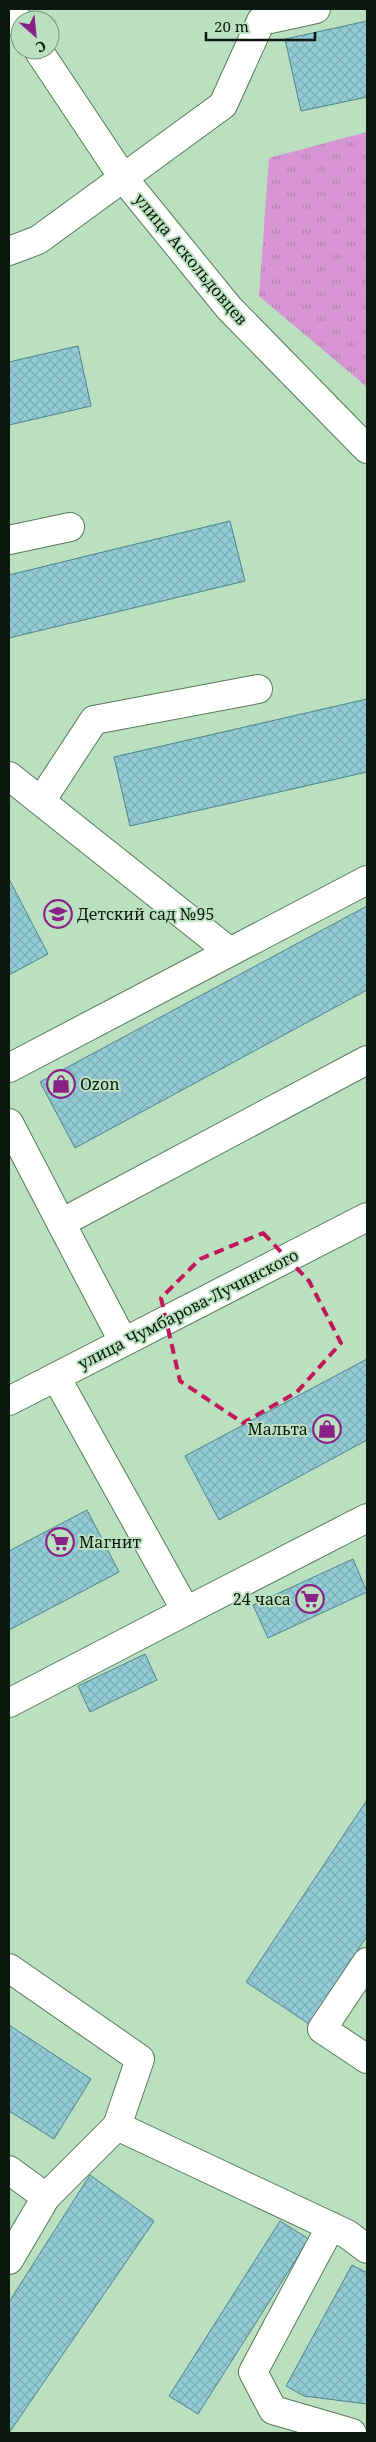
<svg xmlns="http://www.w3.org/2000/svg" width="376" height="2442" viewBox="0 0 376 2442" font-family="'Noto Serif',serif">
  <defs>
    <pattern id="grass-tufts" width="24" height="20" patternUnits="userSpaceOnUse" patternTransform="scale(1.25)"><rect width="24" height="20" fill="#d795d3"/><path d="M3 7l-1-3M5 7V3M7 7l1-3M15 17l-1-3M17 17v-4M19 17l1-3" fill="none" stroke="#b780b4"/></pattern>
    <pattern id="building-cross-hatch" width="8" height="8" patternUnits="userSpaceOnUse" patternTransform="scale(1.25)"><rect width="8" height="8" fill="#93ccd5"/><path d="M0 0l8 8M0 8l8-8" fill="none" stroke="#7daeb6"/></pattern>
  </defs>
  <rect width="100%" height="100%" fill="#bbe0c0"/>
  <!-- grass -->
  <path fill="url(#grass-tufts)" d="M367,132V387L259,296L269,158Z"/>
  <!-- building -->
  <path fill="url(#building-cross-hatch)" stroke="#4e858e" d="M367,21V97L301,111L285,39Z
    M78,346L91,406L9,425V362Z
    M230,521L245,581L9,638V575Z
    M367,699V772L130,826L114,757Z
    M9,879L48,954L9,975Z
    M367,906V990L75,1148L40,1082Z
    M367,1359V1440L219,1520L185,1456Z
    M87,1510L119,1572L9,1630V1551Z
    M353,1559L367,1592L268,1638L253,1605Z
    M145,1654L157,1680L90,1712L78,1686Z
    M367,1800V1936L309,2024L246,1982Z
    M9,2025L91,2079L54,2139L9,2111Z
    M90,2175L154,2221L9,2433V2302Z
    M280,2221L309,2239L198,2414L169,2396Z
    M352,2265L367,2273V2404L304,2396L286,2386Z"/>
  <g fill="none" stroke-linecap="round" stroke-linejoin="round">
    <defs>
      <path id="minor" d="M11,9L20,24
        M38,50L124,179L229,308L367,449
        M9,251L38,240L223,105L261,21L316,9
        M9,540L70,527
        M9,776L230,952
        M41,801L94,720L258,689
        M9,1068L367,880
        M9,1123L61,1223
        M123,1341L61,1223L367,1060
        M56,1377L186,1611L367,1518
        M9,1401L367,1217
        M9,1703L186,1611
        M367,1962L322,2029L367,2059
        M9,1968L140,2059L117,2126L46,2197L9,2260
        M117,2126L347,2234L367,2249
        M9,2170L46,2197
        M331,2226L253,2372L273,2410L352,2433"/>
    </defs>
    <!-- minor casing -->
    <use href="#minor" stroke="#587a5d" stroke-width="30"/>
    <!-- minor -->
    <use href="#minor" stroke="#fff" stroke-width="28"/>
  </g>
  <!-- marked area -->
  <path fill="none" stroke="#c2185b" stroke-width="4" stroke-dasharray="10 6" stroke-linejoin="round" d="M263,1233L309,1281L341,1343L297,1392L243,1423L180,1381L161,1298L200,1259Z"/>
  <!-- icons -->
  <defs>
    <symbol id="school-ring" viewBox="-11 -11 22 22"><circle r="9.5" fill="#bbe0c0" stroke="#892187" stroke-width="1.5"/><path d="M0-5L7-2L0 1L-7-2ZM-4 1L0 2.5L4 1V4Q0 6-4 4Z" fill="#892187"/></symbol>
    <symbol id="shop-ring" viewBox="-11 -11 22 22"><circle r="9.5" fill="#bbe0c0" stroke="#892187" stroke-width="1.5"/><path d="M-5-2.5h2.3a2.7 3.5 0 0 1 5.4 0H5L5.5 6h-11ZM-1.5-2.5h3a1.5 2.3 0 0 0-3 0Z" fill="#892187"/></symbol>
    <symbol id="supermarket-ring" viewBox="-11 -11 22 22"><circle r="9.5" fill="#bbe0c0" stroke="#892187" stroke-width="1.5"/><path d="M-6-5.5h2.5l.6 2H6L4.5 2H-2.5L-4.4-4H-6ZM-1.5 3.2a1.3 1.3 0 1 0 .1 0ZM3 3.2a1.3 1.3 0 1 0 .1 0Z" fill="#892187"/></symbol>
  </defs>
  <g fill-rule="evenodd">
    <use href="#school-ring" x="42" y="898" width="32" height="32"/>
    <use href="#shop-ring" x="45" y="1068" width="32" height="32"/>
    <use href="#shop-ring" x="311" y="1413" width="32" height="32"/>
    <use href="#supermarket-ring" x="44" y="1526" width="32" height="32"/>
    <use href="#supermarket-ring" x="294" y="1583" width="32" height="32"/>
  </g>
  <g text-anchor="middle" stroke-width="4" stroke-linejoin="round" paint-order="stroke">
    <!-- street labels -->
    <g font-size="16" fill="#0a180d" stroke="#bbe0c0">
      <text transform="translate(191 259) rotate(50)" y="6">улица Аскольдовцев</text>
      <text transform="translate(188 1309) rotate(-27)" y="6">улица Чумбарова-Лучинского</text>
    </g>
    <!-- poi labels -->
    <g font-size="16" fill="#0a180d" stroke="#bbe0c0" text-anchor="start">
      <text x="77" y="920">Детский сад №95</text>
      <text x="80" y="1090">Ozon</text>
      <text x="308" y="1435" text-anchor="end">Мальта</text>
      <text x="79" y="1548">Магнит</text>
      <text x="291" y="1605" text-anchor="end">24 часа</text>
    </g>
  </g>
  <!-- border -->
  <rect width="376" height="2442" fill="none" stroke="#0a180d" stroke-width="20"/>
  <!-- north arrow -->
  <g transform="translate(35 35) rotate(153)"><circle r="24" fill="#bbe0c0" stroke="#749078"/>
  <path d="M0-4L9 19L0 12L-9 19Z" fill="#892187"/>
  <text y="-8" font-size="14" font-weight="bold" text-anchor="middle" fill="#0a180d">С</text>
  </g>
  <!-- scale -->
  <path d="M206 32v8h109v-8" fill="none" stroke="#0a180d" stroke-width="2.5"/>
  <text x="214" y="32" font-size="15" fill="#0a180d" stroke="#bbe0c0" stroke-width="4" paint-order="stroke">20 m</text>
</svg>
